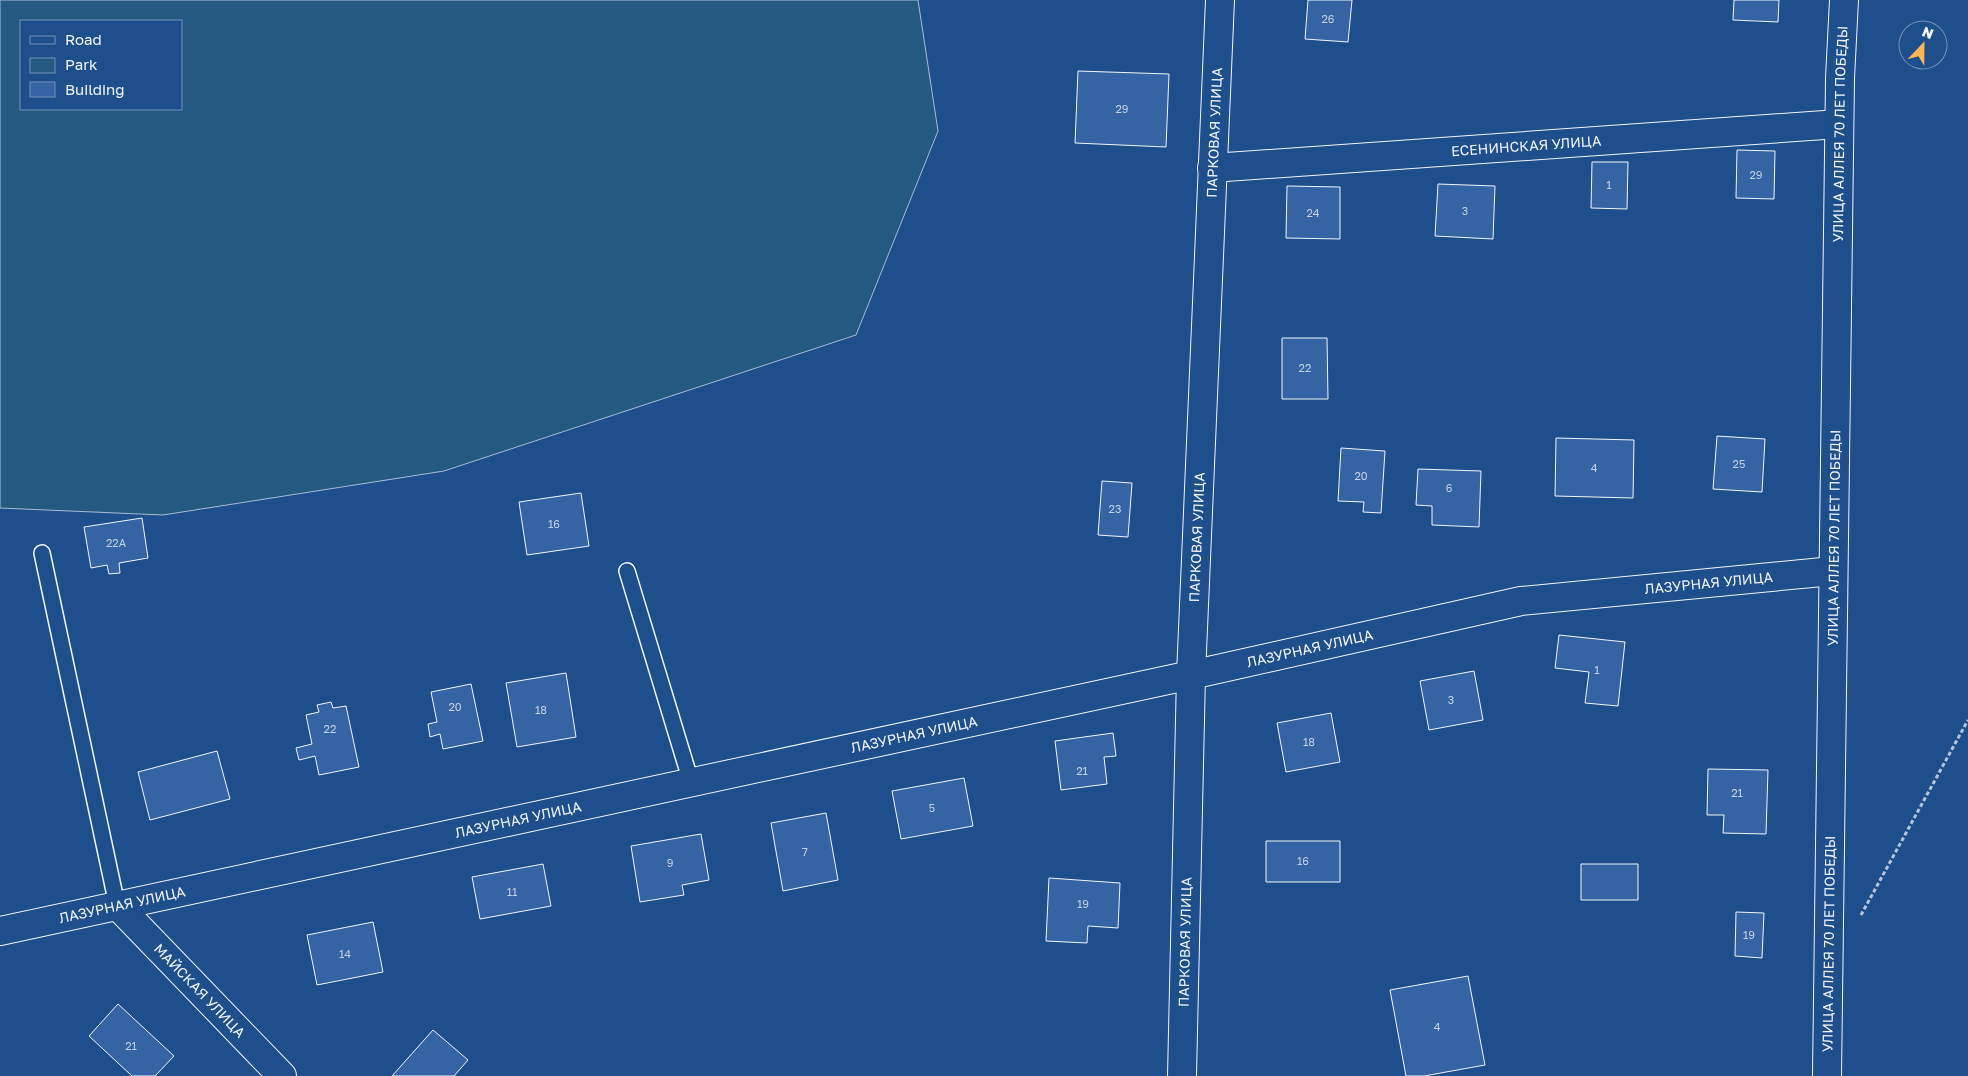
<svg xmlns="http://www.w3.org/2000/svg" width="1968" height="1076" viewBox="0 0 1968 1076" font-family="'Golos Text',sans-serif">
  <rect width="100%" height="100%" fill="#1f4e8c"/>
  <!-- green -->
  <path fill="#245a82" stroke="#a8bbd7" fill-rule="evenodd" d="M0,0H918L938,131L856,335L444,471L163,515L0,508ZM21,21H181V109H21Z"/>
  <!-- building -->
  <path fill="#3563a3" stroke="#f2f6ff" d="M1308,0H1352L1348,42L1305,39Z
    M1734,0H1779L1778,22L1733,20Z
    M1078,71L1169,74L1166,147L1075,143Z
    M1737,150L1775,151L1774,199L1736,198Z
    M1592,162H1628L1627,209L1591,208Z
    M1438,184L1495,186L1493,239L1435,236Z
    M1287,186L1340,187V239L1286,238Z
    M1282,338H1327L1328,399H1282Z
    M1717,436L1765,439L1762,492L1713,489Z
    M1556,438L1634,440L1633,498L1555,496Z
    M1341,448L1385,451L1381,513L1363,512L1364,502L1338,501Z
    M1418,469L1481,471L1479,527L1432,525V506L1416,505Z
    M1102,481L1132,483L1128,537L1098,535Z
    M581,493L589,546L527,555L519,502Z
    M142,518L148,558L119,563L120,573L109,574L107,565L91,568L84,527Z
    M1559,635L1625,642L1618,706L1585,703L1589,672L1555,668Z
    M1474,671L1483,720L1429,730L1420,681Z
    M566,673L576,737L517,747L506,683Z
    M471,684L483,741L443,749L440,734L430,737L428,724L437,722L431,692Z
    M331,702L333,708L346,706L359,767L319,775L315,756L299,760L296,748L312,744L306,715L319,712L317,705Z
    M1331,713L1340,762L1286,772L1277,723Z
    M1113,733L1116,756L1104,757L1107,784L1061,790L1055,741Z
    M217,751L230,799L150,820L138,772Z
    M1708,769L1768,770L1766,834L1723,833L1724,815H1707Z
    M964,778L973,826L901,839L892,791Z
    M826,813L838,880L783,891L771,823Z
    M701,834L709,880L682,885L684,895L640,902L631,846Z
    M1266,841H1340V882H1266Z
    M543,864L551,906L480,919L472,877Z
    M1581,864H1638V900H1581Z
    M1049,878L1120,883L1118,928L1088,926L1087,943L1046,941Z
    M1736,912L1764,913L1762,958L1735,956Z
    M373,922L383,972L317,985L307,935Z
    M1468,976L1485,1065L1424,1076H1406L1390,990Z
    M118,1004L174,1056L155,1076H132L89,1036Z
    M433,1030L468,1060L454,1076H392Z"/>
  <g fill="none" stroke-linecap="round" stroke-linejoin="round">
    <defs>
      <path id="service" d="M42,553L117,905
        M627,571L691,782"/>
      <g id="minor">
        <path id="s1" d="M1212,168L1839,124"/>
        <path id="s2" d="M117,905L282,1076"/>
        <path id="s3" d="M0,931L1191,675L1521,601L1833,571"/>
        <path id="s4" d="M1182,1076L1191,675L1220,0"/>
        <path id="s5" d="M1827,1076L1840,78L1844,0"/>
      </g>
    </defs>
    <!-- service casing -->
    <use href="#service" stroke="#f2f6ff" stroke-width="18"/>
    <!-- minor casing -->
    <use href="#minor" stroke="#f2f6ff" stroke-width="30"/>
    <!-- path -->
    <path stroke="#b3c4dc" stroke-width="3" stroke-dasharray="4 2.5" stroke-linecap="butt" d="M1861,915L1968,720"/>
    <!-- service -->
    <use href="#service" stroke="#1f4e8c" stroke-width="15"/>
    <!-- minor -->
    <use href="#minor" stroke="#1f4e8c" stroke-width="28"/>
  </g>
  <g text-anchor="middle" stroke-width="4" stroke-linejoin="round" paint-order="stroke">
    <!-- number labels -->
    <g font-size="11" fill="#c3d1e8">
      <text x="1328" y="23">26</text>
      <text x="1122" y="113">29</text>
      <text x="1756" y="179">29</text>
      <text x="1609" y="189">1</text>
      <text x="1465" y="215">3</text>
      <text x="1313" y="217">24</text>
      <text x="1305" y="372">22</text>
      <text x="1739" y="468">25</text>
      <text x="1594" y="472">4</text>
      <text x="1361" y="480">20</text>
      <text x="1449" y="492">6</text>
      <text x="1115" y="513">23</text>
      <text x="554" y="528">16</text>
      <text x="116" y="547">22А</text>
      <text x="1597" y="674">1</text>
      <text x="1451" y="704">3</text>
      <text x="455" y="711">20</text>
      <text x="541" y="714">18</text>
      <text x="330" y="733">22</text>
      <text x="1309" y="746">18</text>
      <text x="1082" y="775">21</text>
      <text x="1737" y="797">21</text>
      <text x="932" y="812">5</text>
      <text x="805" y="856">7</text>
      <text x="1303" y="865">16</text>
      <text x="670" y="867">9</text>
      <text x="512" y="896">11</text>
      <text x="1083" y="908">19</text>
      <text x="1749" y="939">19</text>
      <text x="345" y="958">14</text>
      <text x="1437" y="1031">4</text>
      <text x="131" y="1050">21</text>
    </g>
    <!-- street labels -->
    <g font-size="14" fill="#f2f6ff" stroke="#1f4e8c">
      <text dy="5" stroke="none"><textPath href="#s4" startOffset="944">ПАРКОВАЯ УЛИЦА</textPath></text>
      <text dy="5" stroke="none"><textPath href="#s5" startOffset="942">УЛИЦА АЛЛЕЯ 70 ЛЕТ ПОБЕДЫ</textPath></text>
      <text dy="5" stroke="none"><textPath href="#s1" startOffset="315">ЕСЕНИНСКАЯ УЛИЦА</textPath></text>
      <text dy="5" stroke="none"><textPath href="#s4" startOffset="539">ПАРКОВАЯ УЛИЦА</textPath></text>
      <text dy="5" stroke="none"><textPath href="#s5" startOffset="538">УЛИЦА АЛЛЕЯ 70 ЛЕТ ПОБЕДЫ</textPath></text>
      <text dy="5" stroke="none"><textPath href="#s3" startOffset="1745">ЛАЗУРНАЯ УЛИЦА</textPath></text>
      <text dy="5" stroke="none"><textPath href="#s3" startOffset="1340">ЛАЗУРНАЯ УЛИЦА</textPath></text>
      <text dy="5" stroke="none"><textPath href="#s3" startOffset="935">ЛАЗУРНАЯ УЛИЦА</textPath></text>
      <text dy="5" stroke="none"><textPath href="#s3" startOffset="530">ЛАЗУРНАЯ УЛИЦА</textPath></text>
      <text dy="5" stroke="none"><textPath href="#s3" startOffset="125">ЛАЗУРНАЯ УЛИЦА</textPath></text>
      <text dy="5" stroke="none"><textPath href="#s4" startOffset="134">ПАРКОВАЯ УЛИЦА</textPath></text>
      <text dy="5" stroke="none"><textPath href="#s5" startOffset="132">УЛИЦА АЛЛЕЯ 70 ЛЕТ ПОБЕДЫ</textPath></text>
      <text dy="5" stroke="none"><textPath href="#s2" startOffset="119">МАЙСКАЯ УЛИЦА</textPath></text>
    </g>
  </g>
  <!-- legend -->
  <rect x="20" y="20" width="162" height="90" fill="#1f4e8c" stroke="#7391ba"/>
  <rect x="30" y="36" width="25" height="8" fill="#1f4e8c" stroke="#7391ba"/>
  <text x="65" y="45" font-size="15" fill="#f2f6ff">Road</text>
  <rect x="30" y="58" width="25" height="15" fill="#245a82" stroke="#7391ba"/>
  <text x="65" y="70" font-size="15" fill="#f2f6ff">Park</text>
  <rect x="30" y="82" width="25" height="15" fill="#3563a3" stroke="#7391ba"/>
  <text x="65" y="95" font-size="15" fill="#f2f6ff">Building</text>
  <!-- north arrow -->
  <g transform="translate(1923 45) rotate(22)"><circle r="24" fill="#1f4e8c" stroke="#7391ba"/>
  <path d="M0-4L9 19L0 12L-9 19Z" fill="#ffb74d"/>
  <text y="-8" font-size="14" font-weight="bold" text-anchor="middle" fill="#f2f6ff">N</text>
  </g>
</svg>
